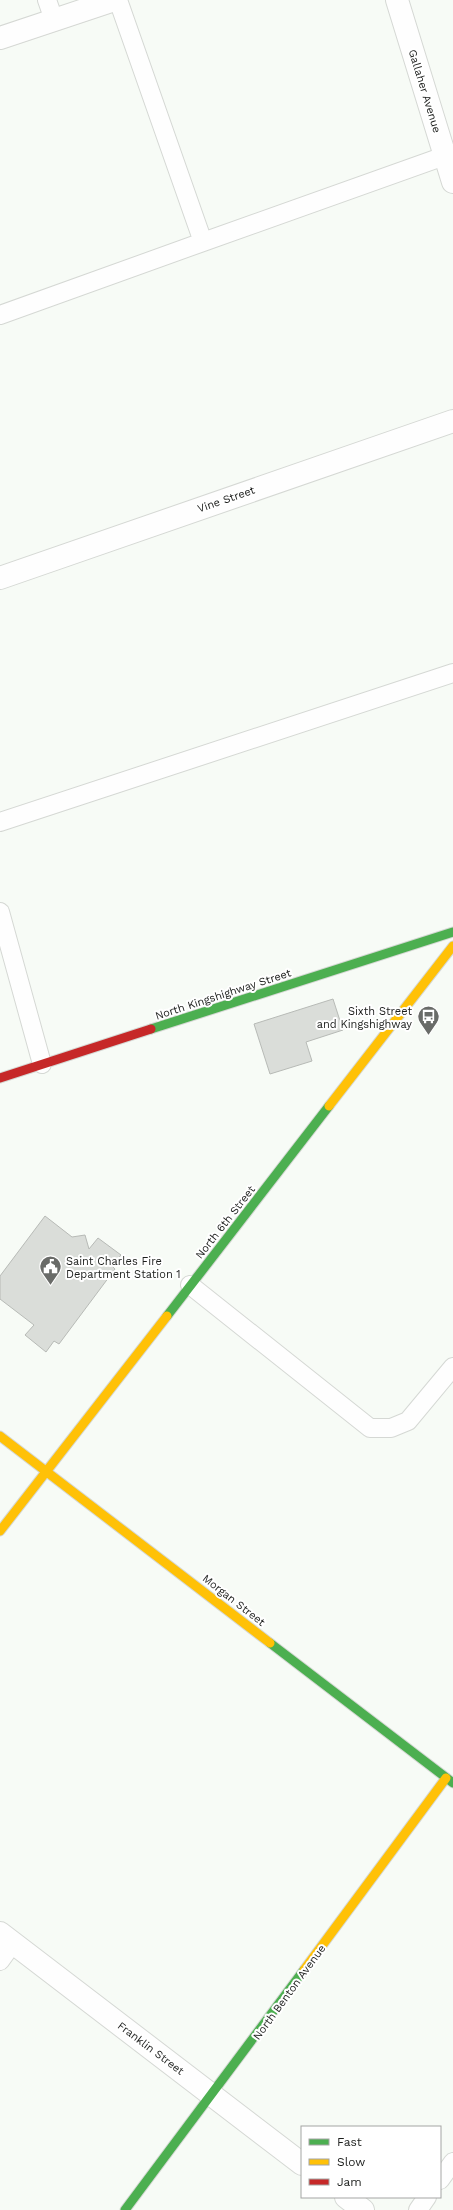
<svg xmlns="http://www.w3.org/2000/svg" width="453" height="2210" viewBox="0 0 453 2210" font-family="'Work Sans',sans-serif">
  <rect width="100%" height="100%" fill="#f7fbf6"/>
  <!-- building -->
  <path fill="#daddd9" stroke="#b7bab6" d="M333,999L343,1030L306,1042L312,1061L270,1074L254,1024Z
    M45,1216L72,1237L85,1235L89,1249L98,1238L121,1255L112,1266L115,1269L59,1344L54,1341L46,1352L25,1335L34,1325L0,1299V1276Z"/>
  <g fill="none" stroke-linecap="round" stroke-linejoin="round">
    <defs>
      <path id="lane" d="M47,0L54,20
        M118,0L203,242L453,153
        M0,315L203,242
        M0,822L453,673
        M0,912L42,1064
        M190,1285L370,1428H391L408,1421L453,1367
        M0,1961L13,1943
        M440,2180L453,2162
        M418,2210L427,2197"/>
      <path id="street" d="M397,0L453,182
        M0,38L114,0
        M0,578L453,421
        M0,1933L302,2164
        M346,2197L363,2210"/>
      <path id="fast" d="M151,1029L453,932
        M167,1316L329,1106
        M270,1643L453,1783
        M125,2210L304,1970"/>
      <path id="slow" d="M329,1106L453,946
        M0,1436L270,1643
        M0,1531L167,1316
        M304,1970L446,1778"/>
      <path id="jam" d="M0,1078L151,1029"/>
    </defs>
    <!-- lane casing -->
    <use href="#lane" stroke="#d5d8d4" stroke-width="20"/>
    <!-- street casing -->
    <use href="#street" stroke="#d5d8d4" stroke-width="24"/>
    <!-- fast casing -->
    <use href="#fast" stroke="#d5d8d4" stroke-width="11"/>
    <!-- slow casing -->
    <use href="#slow" stroke="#d5d8d4" stroke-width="11"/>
    <!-- jam casing -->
    <use href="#jam" stroke="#d5d8d4" stroke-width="11"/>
    <!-- lane -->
    <use href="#lane" stroke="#fefefe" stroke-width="18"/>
    <!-- street -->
    <use href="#street" stroke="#fefefe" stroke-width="22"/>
    <!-- fast -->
    <use href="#fast" stroke="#4caf50" stroke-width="9"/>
    <!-- slow -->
    <use href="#slow" stroke="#ffc107" stroke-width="9"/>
    <!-- jam -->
    <use href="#jam" stroke="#c62828" stroke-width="9"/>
  </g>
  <!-- icons -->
  <defs>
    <symbol id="bus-pin" viewBox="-11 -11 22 30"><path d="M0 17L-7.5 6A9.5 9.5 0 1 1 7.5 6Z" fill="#696b68" stroke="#fff"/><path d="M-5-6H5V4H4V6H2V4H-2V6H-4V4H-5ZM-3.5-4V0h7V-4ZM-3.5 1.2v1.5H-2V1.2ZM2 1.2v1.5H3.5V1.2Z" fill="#fff"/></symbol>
    <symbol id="civic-pin" viewBox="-11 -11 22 30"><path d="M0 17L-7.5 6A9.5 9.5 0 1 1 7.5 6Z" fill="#696b68" stroke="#fff"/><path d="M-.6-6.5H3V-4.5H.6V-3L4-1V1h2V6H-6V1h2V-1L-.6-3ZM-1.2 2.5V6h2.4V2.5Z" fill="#fff"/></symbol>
  </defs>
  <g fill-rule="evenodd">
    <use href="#bus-pin" x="416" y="1004" width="25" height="34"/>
    <use href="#civic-pin" x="38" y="1254" width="25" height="34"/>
  </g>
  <g text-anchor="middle" stroke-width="4" stroke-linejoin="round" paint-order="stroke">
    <!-- street labels -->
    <g font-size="11" fill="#1c1e1c" stroke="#fff">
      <text transform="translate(425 91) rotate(73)" y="4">Gallaher Avenue</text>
      <text transform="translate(226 499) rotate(-19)" y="4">Vine Street</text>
      <text transform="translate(223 994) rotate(-18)" y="4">North Kingshighway Street</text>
      <text transform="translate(225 1222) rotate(-52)" y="4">North 6th Street</text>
      <text transform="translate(234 1600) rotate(38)" y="4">Morgan Street</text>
      <text transform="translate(289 1992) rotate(-54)" y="4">North Benton Avenue</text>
      <text transform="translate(151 2048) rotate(37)" y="4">Franklin Street</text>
    </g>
    <!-- poi labels -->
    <g font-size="11" fill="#1c1e1c" stroke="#fff" text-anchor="end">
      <text x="412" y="1015">Sixth Street<tspan x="412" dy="13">and Kingshighway</tspan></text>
      <text x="66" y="1265" text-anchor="start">Saint Charles Fire<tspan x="66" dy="13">Department Station 1</tspan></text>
    </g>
  </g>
  <!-- legend -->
  <rect x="301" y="2126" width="140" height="72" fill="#ffffff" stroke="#a4a5a4"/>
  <rect x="309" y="2139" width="20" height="6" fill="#4caf50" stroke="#a4a5a4"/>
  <text x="337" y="2146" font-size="12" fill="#1c1e1c">Fast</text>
  <rect x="309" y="2159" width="20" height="6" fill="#ffc107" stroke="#a4a5a4"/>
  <text x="337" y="2166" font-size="12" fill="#1c1e1c">Slow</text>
  <rect x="309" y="2179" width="20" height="6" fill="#c62828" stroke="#a4a5a4"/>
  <text x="337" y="2186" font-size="12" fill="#1c1e1c">Jam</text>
</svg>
